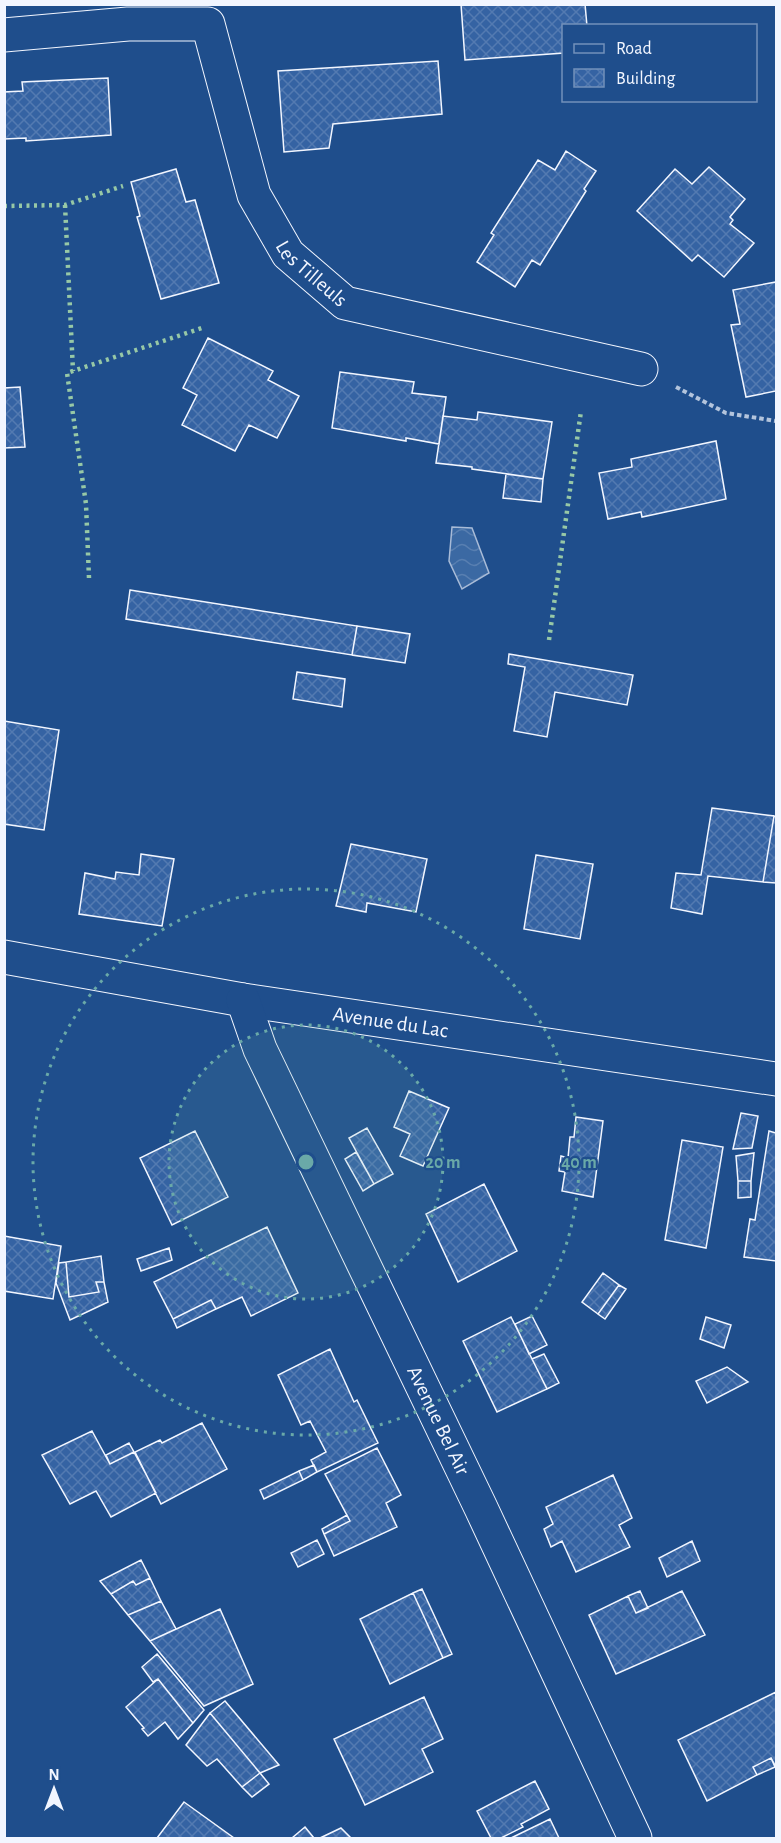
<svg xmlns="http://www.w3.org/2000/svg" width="781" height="1843" viewBox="0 0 781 1843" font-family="'Alegreya Sans',sans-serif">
  <defs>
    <pattern id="water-waves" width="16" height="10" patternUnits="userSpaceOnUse" patternTransform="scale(1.5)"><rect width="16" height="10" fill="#3b69a3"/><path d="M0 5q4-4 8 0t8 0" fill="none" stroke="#587fb1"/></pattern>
    <pattern id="building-cross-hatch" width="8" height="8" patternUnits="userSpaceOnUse" patternTransform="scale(1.5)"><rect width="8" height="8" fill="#3563a3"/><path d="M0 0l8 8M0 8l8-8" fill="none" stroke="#537ab1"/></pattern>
  </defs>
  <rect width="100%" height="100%" fill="#1f4e8c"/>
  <!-- water -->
  <path fill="url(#water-waves)" stroke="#a8bbd7" stroke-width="1.5" d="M452,527L472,528L489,573L462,589L449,561Z"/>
  <!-- building -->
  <path fill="url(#building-cross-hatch)" stroke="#f2f6ff" stroke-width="1.5" d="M461,4H585L587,26H564V53L465,60Z
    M438,61L442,114L333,124L329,148L284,152L278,71Z
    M108,78L111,135L26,141V138L4,139V92L23,91L22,82Z
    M566,151L596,171L584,189L586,191L540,265L532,260L515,287L477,262L494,235L491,233L538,160L555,170Z
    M709,167L745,199L730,217L733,220L730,224L754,243L724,277L698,255L692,261L637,211L675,169L692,184Z
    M176,169L186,202L195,200L219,283L161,299L137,217L140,216L131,182Z
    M776,282V391L746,397L731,325L740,324L733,290Z
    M208,338L273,371L268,380L299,396L277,438L249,425L235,451L182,425L197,395L183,388Z
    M340,372L414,382L412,393L446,397L439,444L406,438V441L332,428Z
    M20,387L25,447L4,448V388Z
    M478,412L552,422L543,479L472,469V467L436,463L443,416L477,420Z
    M716,441L726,499L642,517L641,512L608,519L599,473L632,467L631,459Z
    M506,474L543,479L541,502L503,498Z
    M130,590L357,626L352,655L126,619Z
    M357,626L410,634L405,663L352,655Z
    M509,654L633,675L627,705L555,692L547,737L514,731L525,667L508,664Z
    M297,672L345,679L342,707L293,699Z
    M4,721L59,730L44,830L4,824Z
    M712,808L774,816L763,882L708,876L702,914L671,908L676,873L701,875Z
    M774,816L776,817V883L763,882Z
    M351,844L427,859L416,912L367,903L366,912L336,906Z
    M141,854L174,859L162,926L79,914L85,873L115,879L116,872L139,875Z
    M536,855L593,864L580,939L524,929Z
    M409,1091L449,1108L423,1166L400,1156L410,1134L394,1127Z
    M741,1113L758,1116L752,1148L733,1149Z
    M576,1117L603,1121L593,1197L562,1191L565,1172L559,1171L561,1156L568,1158L570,1137H574Z
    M367,1128L393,1174L374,1184L349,1138Z
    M195,1131L228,1197L172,1225L140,1158Z
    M769,1131L776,1133V1261L744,1257L750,1219L755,1220Z
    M682,1140L723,1147L706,1248L665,1240Z
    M356,1152L374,1184L363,1191L345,1159Z
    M754,1153L751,1181H738L736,1156Z
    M738,1181H751V1197L738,1198Z
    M484,1184L517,1251L458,1282L426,1214Z
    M267,1227L298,1293L251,1316L242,1297L216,1309L211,1300L173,1319L154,1282Z
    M4,1236L61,1246L53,1299L4,1291Z
    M169,1248L172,1260L141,1271L137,1259Z
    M101,1256L104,1282H96L99,1292L69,1297L66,1262Z
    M66,1262L69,1297L99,1292L96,1282H104L108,1302L70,1320L56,1283L59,1263Z
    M603,1273L619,1285L598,1314L582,1302Z
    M619,1285L626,1289L605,1319L598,1314Z
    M211,1300L216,1309L177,1328L173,1319Z
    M532,1316L547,1345L529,1354L515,1324Z
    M511,1317L547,1389L497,1412L463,1341Z
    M706,1317L731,1325L724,1348L700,1339Z
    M330,1349L354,1402L357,1400L378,1443L317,1472L311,1460L326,1452L310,1421L301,1425L278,1375Z
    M544,1354L559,1383L547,1389L532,1359Z
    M727,1367L748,1382L707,1403L696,1381Z
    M202,1423L227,1469L161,1504L135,1452L160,1440L162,1443Z
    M92,1431L110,1464L134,1452L156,1493L111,1517L96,1491L70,1504L42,1455Z
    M129,1443L134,1452L110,1464L106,1455Z
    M377,1448L401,1495L386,1503L397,1527L334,1556L324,1534L350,1521L325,1474Z
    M314,1465L317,1472L303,1480L299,1471Z
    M299,1471L303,1480L264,1499L260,1490Z
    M613,1475L632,1518L619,1525L630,1547L576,1572L562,1541L551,1547L544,1529L553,1524L546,1507Z
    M347,1515L350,1521L324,1534L322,1529Z
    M317,1540L324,1554L298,1567L291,1553Z
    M692,1541L700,1561L667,1577L659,1558Z
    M141,1560L150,1578L136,1585L133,1581L111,1594L100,1581Z
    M150,1578L161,1601L128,1615L111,1594L133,1581L136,1585Z
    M422,1589L452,1654L443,1658L413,1593Z
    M640,1591L648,1608L636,1613L628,1596Z
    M682,1591L705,1635L616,1674L589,1615L628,1596L636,1613Z
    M413,1593L443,1658L390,1684L360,1619Z
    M161,1601L176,1629L150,1641L128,1615Z
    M220,1609L253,1684L204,1706L150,1641Z
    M157,1654L204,1710L193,1723L158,1679L153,1682L142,1667Z
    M158,1679L193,1723L178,1739L165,1722L148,1736L142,1729L144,1728L126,1707Z
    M776,1692V1767L771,1758L753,1767L757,1775L707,1801L678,1740Z
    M424,1697L443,1739L422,1749L433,1772L365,1805L334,1739Z
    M225,1701L279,1765L260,1773L210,1713Z
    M210,1713L260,1773L242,1787L217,1759L207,1766L186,1745Z
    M771,1758L775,1767L757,1775L753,1767Z
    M260,1773L269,1784L252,1797L242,1787Z
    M535,1781L549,1809L521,1824L523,1827L501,1838H491L477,1811Z
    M184,1802L234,1838H157Z
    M550,1819L559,1838H511Z
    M305,1827L314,1838H292Z
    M341,1828L350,1837L349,1838H320Z"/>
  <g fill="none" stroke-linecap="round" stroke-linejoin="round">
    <defs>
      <g id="street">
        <path id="s1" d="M4,35L128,24H208L254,195L288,254L345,303L641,369"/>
        <path id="s2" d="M4,957L243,1000L776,1079"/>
        <path id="s3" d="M243,1000L260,1049L481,1508L635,1838"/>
      </g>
    </defs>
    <!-- street casing -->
    <use href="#street" stroke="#f2f6ff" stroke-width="35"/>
    <!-- path -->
    <path stroke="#b3c4dc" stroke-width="4" stroke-dasharray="4.5 3" stroke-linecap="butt" d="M676,387L726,413L776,421"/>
    <!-- street -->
    <use href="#street" stroke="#1f4e8c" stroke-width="33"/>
    <!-- hedge -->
    <path stroke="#97c8a6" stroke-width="4.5" stroke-dasharray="3 4.5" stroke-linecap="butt" d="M65,205L73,371
      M4,206L65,205L123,186
      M89,578L86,504L67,373L205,327
      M549,640L581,411"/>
  </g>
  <!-- distance rings -->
  <circle cx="306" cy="1162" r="137" fill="#6aa9a8" fill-opacity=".12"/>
  <g fill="none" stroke="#6aa9a8" stroke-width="3" stroke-dasharray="3 6">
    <circle cx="306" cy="1162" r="137"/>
    <circle cx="306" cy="1162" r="273"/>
  </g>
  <g text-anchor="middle" stroke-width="4.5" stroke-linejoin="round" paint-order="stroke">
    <!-- street labels -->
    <g font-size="21" fill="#f2f6ff" stroke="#1f4e8c">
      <text dy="7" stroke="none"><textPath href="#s1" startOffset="480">Les Tilleuls</textPath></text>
      <text dy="7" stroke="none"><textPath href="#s2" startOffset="392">Avenue du Lac</textPath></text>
      <text dy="7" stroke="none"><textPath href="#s3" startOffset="464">Avenue Bel Air</textPath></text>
    </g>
  </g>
  <circle cx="306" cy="1162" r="9" fill="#6aa9a8" stroke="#1f4e8c" stroke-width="3"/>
  <g font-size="18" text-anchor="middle" font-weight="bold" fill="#6aa9a8" stroke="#1f4e8c" stroke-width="4.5" stroke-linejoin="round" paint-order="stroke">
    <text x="443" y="1168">20 m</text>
    <text x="579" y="1168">40 m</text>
  </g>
  <!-- border -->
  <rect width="781" height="1843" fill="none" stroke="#f2f6ff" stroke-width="12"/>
  <!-- legend -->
  <rect x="562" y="24" width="195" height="78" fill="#1f4e8c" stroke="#7391ba" stroke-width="1.5"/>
  <rect x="574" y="44" width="30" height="9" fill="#1f4e8c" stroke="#7391ba" stroke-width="1.5"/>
  <text x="616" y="54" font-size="18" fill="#f2f6ff">Road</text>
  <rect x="574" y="69" width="30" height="18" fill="url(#building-cross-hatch)" stroke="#7391ba" stroke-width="1.5"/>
  <text x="616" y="84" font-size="18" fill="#f2f6ff">Building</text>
  <!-- north arrow -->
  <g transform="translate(54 1789)" stroke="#1f4e8c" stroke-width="4.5" paint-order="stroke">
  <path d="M0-4.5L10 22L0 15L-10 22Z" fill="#f2f6ff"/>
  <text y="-9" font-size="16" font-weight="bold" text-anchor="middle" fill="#f2f6ff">N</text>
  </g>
</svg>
